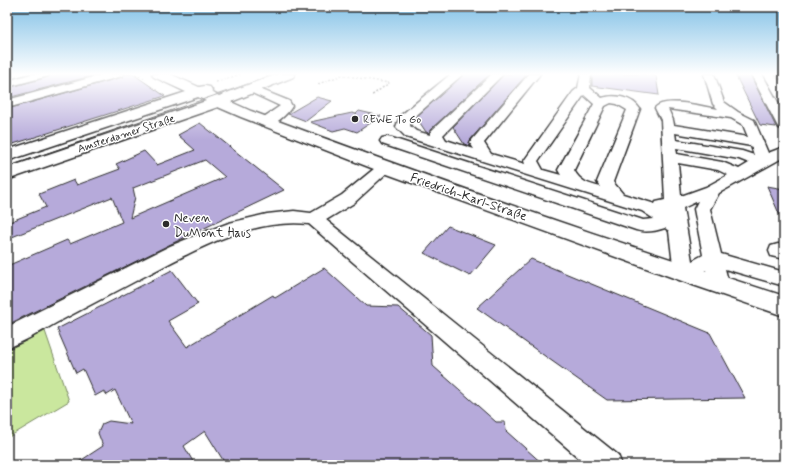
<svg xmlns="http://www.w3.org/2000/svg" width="791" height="472" viewBox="0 0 791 472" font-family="Mynerve,sans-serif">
  <rect width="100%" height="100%" fill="#fff"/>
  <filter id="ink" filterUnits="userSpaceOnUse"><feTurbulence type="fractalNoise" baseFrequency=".025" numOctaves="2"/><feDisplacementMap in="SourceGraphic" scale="8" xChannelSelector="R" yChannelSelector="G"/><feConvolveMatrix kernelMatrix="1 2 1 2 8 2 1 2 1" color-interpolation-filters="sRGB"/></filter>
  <g filter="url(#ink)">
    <!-- green -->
    <path fill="#cae79e" stroke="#7a8964" d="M45,331L69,401L7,438V350Z"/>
    <!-- building -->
    <path fill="#b6aada" stroke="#2b2b2b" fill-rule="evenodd" d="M50,74H99L7,98V88L48,77Z
      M124,74H133L165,96L7,146V109L122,77Z
      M464,74H490L430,130L429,133L426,132L416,117Z
      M504,74H527L471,139L469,142L470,146L464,144L453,127Z
      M592,74H639L656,76L659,95L592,86Z
      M735,74H750L776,127L760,125Z
      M317,97L332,101L306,121L288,114Z
      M359,111L381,116L357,132L345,128L333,131L310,122L352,113L356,114Z
      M200,123L284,190L169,245L7,325V266L67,240L70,244L122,222L112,197L7,239V223L46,207L39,194L74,180L77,185L120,169L116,164L144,151L157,165L195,150L178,135ZM205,160L225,177L130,218L135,197L133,188Z
      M767,186L784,189V225Z
      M448,226L496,245L470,276L424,253Z
      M531,259L710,333L745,398L607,400L477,308Z
      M324,268L366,306L398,307L431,335L433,366L496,422H505L506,431L544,465H226L205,431L184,446L195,465H74L103,446L98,433L102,424L109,421L131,424L115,390L107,395L104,391L95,396L83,369L76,373L57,329L172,270L198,304L168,321L187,347L273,295L275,298Z"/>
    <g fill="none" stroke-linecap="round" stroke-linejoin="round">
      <defs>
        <path id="minor" d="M31,74H49L48,76L7,87V81Z
          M105,74H123L122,76L7,108V100Z
          M451,74H463L411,120L410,126L416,131L430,135L431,131L492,74H503L443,135L446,140L474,149L470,143L472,140L529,74H540L484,143L491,154L525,164L524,161L526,158L573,92L578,88L581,74H591L590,88L602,98C615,94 632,97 640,109L613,182L623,194L655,204L656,202L665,200L661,120L655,108C664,96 704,107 718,109L713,104L704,74H714L724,102L738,112L754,120L768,153L784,147V157L719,193L710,209L721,254L784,272V286L725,269L729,284L726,289L719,292L712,289L709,284L706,270L684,280L677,278L674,273L669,231L665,228C656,231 646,233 636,230L382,144L380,141L382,138L387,137L392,138L643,220L654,219L642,211L406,137L396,127L400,116ZM584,95L594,104L558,170L561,175L543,170L538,161ZM611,103L617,104L627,110L597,182L601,187C589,184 580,182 574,170L605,106ZM668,109L731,118L743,125L748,137L674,125L673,120ZM675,133L751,146L754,155L742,151L676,140ZM676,148L739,159L749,163L739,169L722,162L677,154ZM678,163L718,170L728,175L706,187L681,196ZM698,201L694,209L703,255L692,261L683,208Z
          M751,74H762L784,113V129L779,128L777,125Z
          M252,86L289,101L292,106C287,115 273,128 261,125L259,122L261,119L280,106L248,91L246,89L248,87Z
          M385,163L390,164L392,167L390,170L354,203L326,220L618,455L622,465H587L309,224C251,218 197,249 147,275C117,291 86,307 56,323C40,332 24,342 7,348V327L170,246L202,233L229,223L267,214L294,211L311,213L342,195L380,164Z
          M778,244L784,245V259L771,256L769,251L771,246Z"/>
        <path id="major" d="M152,74H170L199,87L205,86L210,87L212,90L211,92L219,96L276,74H295L293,77L231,102L251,111C427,177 605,239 784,296V316L693,285L379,171L241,117L218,107L7,180V168L206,101L198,97L7,161V150L186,92L154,77Z
          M776,74H784V79L779,78Z"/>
      </defs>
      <!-- minor casing -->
      <use href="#minor" stroke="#2b2b2b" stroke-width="3"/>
      <!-- major casing -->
      <use href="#major" stroke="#2b2b2b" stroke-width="3"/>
      <!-- path -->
      <path stroke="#2b2b2b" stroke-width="1.5" stroke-dasharray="2 2" stroke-linecap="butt" d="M135,74L146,79
        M216,82L241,74
        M318,84L342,75L389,83L371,96"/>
      <!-- minor -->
      <use href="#minor" fill="#fff" fill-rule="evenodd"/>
      <!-- major -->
      <use href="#major" fill="#fff" fill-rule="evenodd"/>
      <!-- tram -->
      <path stroke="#2b2b2b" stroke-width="1" d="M7,167L277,74"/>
    </g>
  </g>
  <!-- sky -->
  <linearGradient id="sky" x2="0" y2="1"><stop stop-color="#80c0e6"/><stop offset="0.53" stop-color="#fff"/><stop offset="1" stop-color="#fff" stop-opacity="0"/></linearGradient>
  <rect width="791" height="140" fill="url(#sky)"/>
  <!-- markers -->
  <g fill="#2b2b2b" stroke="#fff" stroke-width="1.5">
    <circle cx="355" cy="119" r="4"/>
    <circle cx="166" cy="224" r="4"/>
  </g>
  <g text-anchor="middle" stroke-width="3" stroke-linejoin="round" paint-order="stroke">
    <!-- far-poi labels -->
    <g font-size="11" fill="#2b2b2b" stroke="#fff" text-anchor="start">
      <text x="363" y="123">REWE To Go</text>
    </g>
    <!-- far-street labels -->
    <g font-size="11" fill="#2b2b2b" stroke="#fff">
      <text transform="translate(126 133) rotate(-18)" y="4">Amsterdamer Straße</text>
    </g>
    <!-- street labels -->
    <g font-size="13" fill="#2b2b2b" stroke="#fff">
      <text transform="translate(469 196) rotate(19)" y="5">Friedrich-Karl-Straße</text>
    </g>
    <!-- poi labels -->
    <g font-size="13" fill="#2b2b2b" stroke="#fff" text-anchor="start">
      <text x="174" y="222">Neven<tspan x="174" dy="15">DuMont Haus</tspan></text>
    </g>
  </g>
  <!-- margin -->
  <rect width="791" height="472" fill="none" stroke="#fff" stroke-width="24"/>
  <rect x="12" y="12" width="767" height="448" fill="none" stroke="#2b2b2b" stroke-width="1.5" filter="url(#ink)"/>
</svg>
